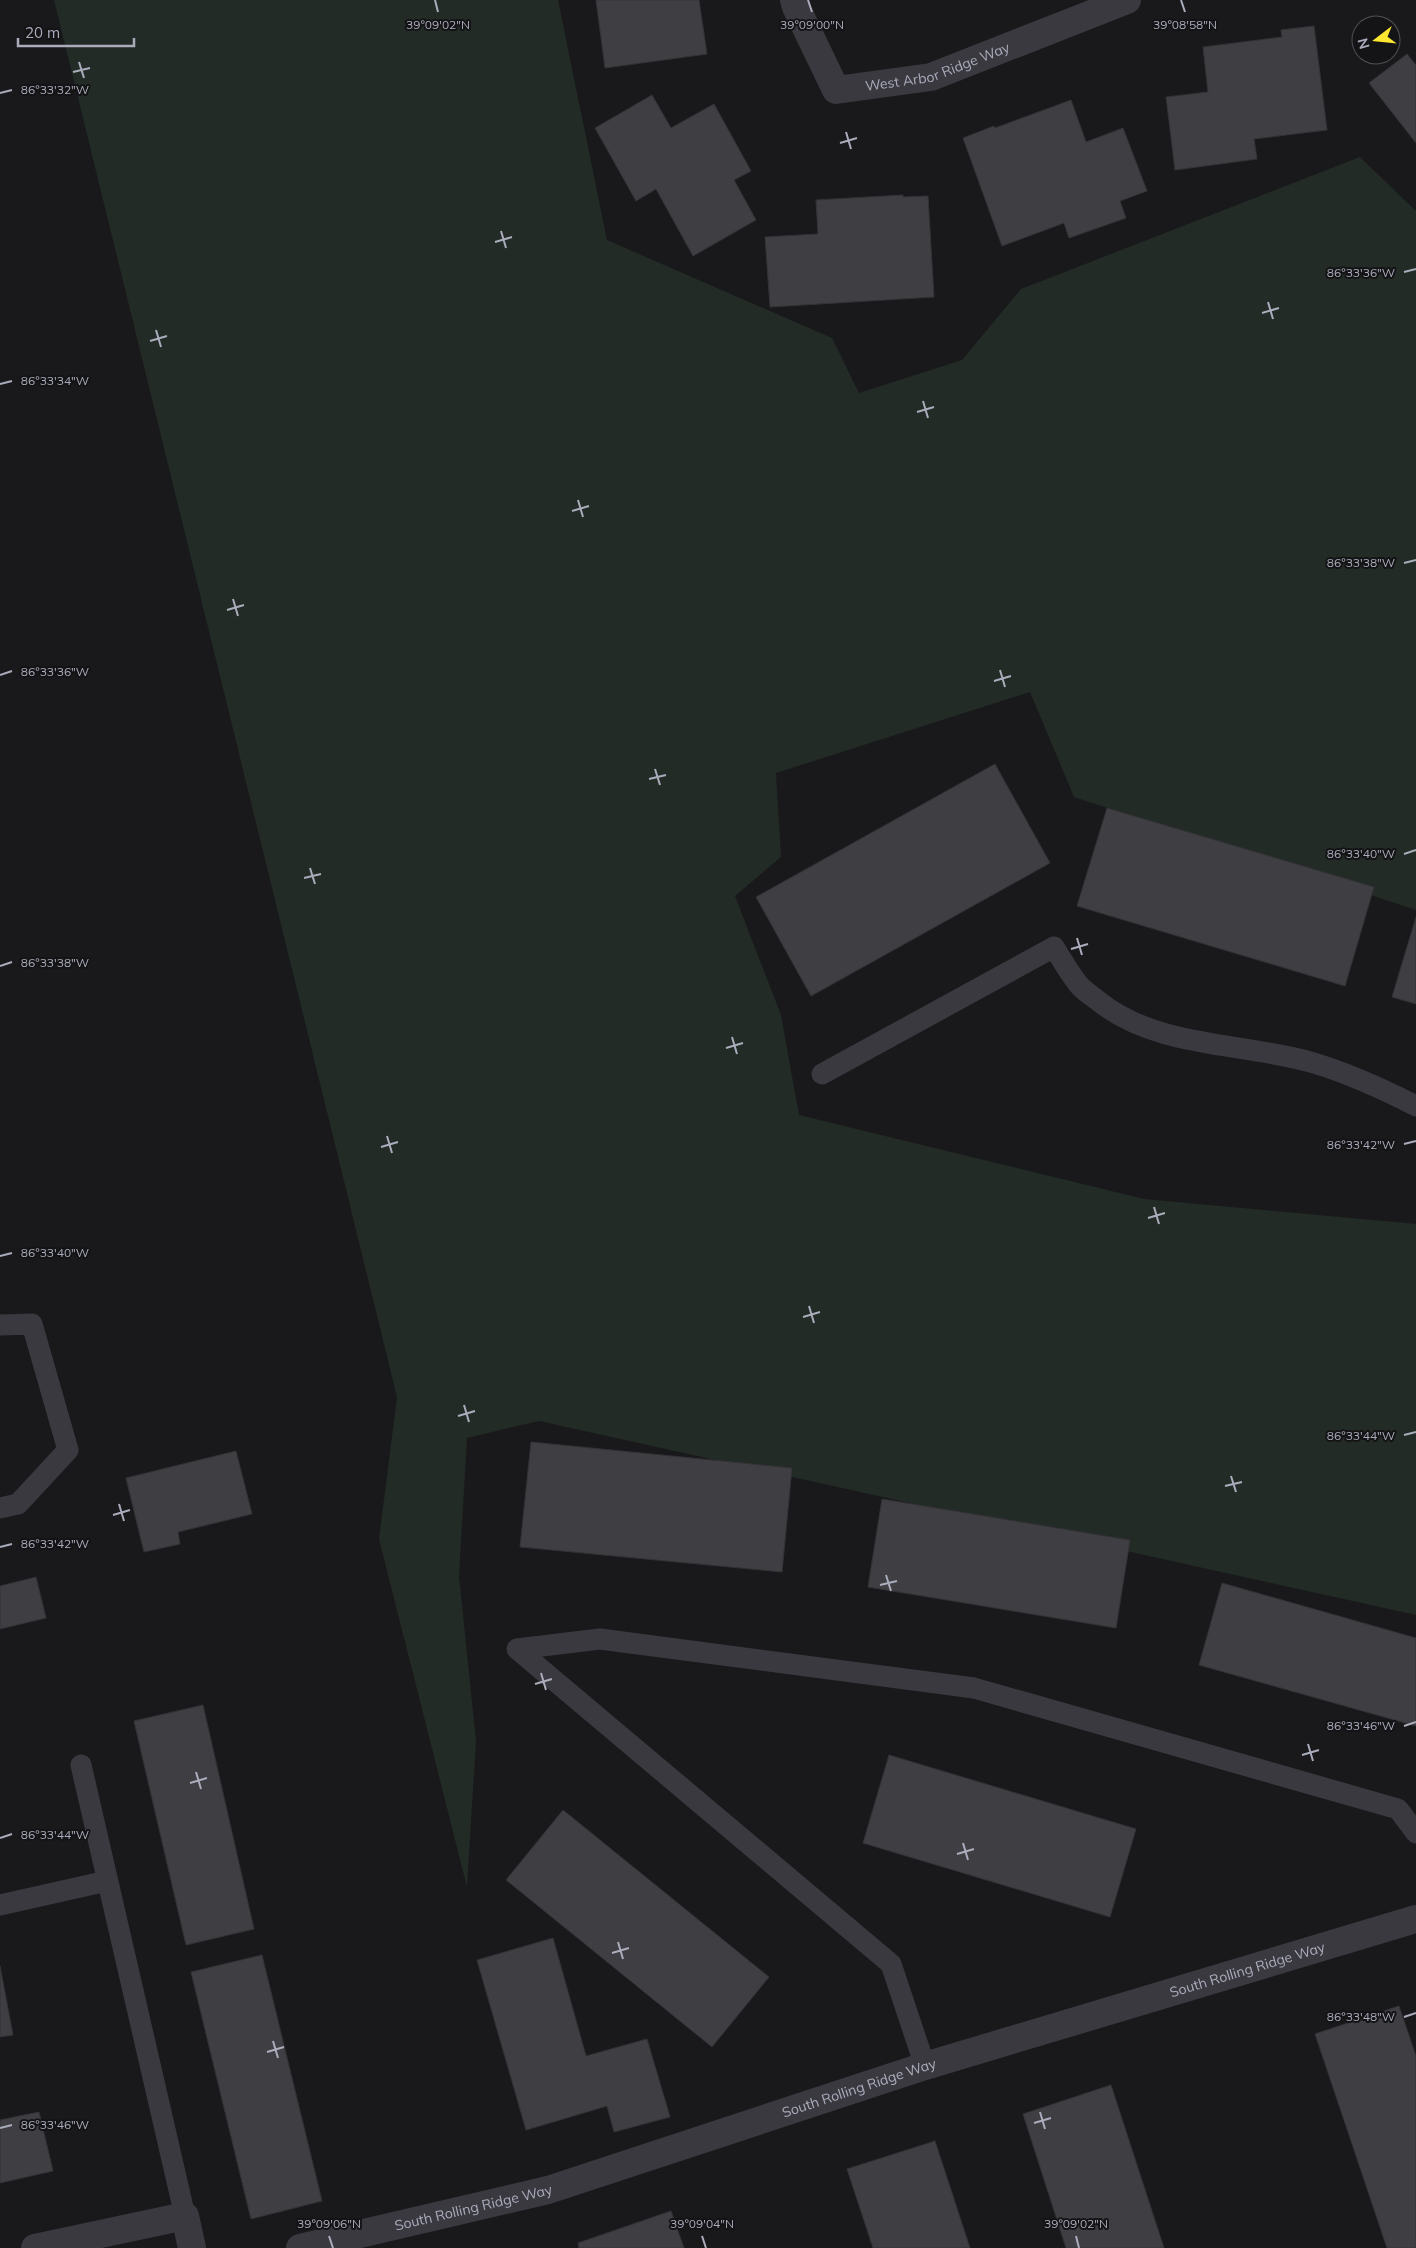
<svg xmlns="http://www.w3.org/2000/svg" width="1416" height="2248" viewBox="0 0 1416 2248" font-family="Mulish,sans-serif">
  <rect width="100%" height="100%" fill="#19191b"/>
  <!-- green -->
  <path fill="#222b25" d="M54,0H558L607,240L832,338L859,393L962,360L1021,289L1360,157L1416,211V910L1074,797L1030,692L776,773L781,857L735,896L781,1015L799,1115L1144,1199L1416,1224V1615L539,1421L467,1438L459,1576L476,1741L467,1887L379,1539L397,1397Z"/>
  <!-- building -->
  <path fill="#3e3e43" stroke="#343237" d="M596,0H699L707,54L605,68Z
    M1314,26L1327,130L1254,139L1257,159L1175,170L1166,97L1208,92L1203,47L1282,37L1281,30Z
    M1407,54L1416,65V143L1369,83Z
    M652,95L671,128L714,104L751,171L734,180L756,220L693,256L656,189L636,201L595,128Z
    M1071,100L1086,142L1123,128L1147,191L1120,201L1126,218L1069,238L1064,223L1002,246L963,138L994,126L995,128Z
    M903,195V197L928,196L934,297L770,307L765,237L818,234L816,200Z
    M995,764L1050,863L811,996L756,897Z
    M1107,808L1374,887L1345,986L1077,906Z
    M1416,917V1004L1392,997Z
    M531,1442L792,1468L782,1572L520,1547Z
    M236,1451L252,1514L178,1532L180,1544L144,1552L126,1478Z
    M882,1499L1130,1540L1116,1628L868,1587Z
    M36,1577L46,1618L0,1629V1586Z
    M1222,1583L1416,1638V1726L1199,1665Z
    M203,1705L254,1929L186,1945L134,1721Z
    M889,1755L1136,1829L1110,1917L863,1843Z
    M563,1810L769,1977L712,2047L506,1880Z
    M553,1938L586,2056L647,2039L670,2117L614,2132L607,2106L526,2130L477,1960Z
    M262,1955L322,2201L251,2219L191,1972Z
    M0,1966L13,2035L0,2037Z
    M1399,2006L1416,2056V2248H1387L1315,2034Z
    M1111,2085L1164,2248H1066L1023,2114Z
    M39,2112L53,2171L0,2183V2120Z
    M935,2141L970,2248H873L847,2169Z
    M671,2211L684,2248H579L578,2243Z"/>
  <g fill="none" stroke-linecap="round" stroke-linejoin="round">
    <!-- service -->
    <path stroke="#3a3940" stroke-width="21" d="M822,1074L1054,947C1062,960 1070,974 1079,985C1084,991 1091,995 1097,1000C1157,1049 1243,1042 1314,1063C1350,1074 1383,1089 1416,1106
      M0,1325L32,1324L68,1450L18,1504L0,1508
      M81,1765L185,2216
      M0,1905L107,1881
      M925,2066L891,1964L517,1649L600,1639L974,1688L1398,1809L1416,1833"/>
    <!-- minor -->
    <g stroke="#3a3940" stroke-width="28">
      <path id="s1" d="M794,0L796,7L836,90L931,77L1127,0"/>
      <path d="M35,2248L185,2216L192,2248"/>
      <path id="s2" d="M300,2248L548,2190L925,2066L1416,1919"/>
    </g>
  </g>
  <!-- ticks -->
  <path fill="none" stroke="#aaacbb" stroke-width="2" d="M435,0L438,12M808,0L812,12M1181,0L1185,12M79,62L84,78M73,72L90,68M0,93L12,90M846,132L851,149M840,143L857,138M501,231L506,248M495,242L512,237M1404,272L1416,269M1268,302L1273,319M1262,313L1279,308M156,330L161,347M150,341L167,336M0,384L12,381M923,401L928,418M917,412L934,407M578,500L583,517M572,511L589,506M1404,563L1416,560M233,599L238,616M227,610L244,605M1000,670L1005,687M0,675L12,671M994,681L1011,676M655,769L660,785M649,779L666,775M1404,854L1416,850M310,868L315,884M304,878L321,874M1077,938L1082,955M1071,949L1088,944M0,966L12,962M732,1037L737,1054M726,1048L743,1043M387,1136L392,1153M1404,1144L1416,1141M381,1147L398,1142M1154,1207L1159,1224M1148,1218L1165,1213M0,1256L12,1253M809,1306L814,1323M803,1317L820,1312M464,1405L469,1422M458,1416L475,1411M1404,1435L1416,1432M1231,1476L1236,1492M1225,1486L1242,1482M119,1504L124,1521M113,1515L130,1510M0,1547L12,1544M886,1575L891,1591M880,1585L897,1581M541,1673L546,1690M535,1684L552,1679M1404,1726L1416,1722M1308,1744L1313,1761M1302,1755L1319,1750M196,1772L201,1789M190,1783L207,1778M0,1838L12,1834M963,1843L968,1860M957,1854L974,1849M618,1942L623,1959M612,1953L629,1948M1404,2017L1416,2013M273,2041L278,2058M267,2052L284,2047M1040,2112L1045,2129M1034,2123L1051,2118M0,2128L12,2125M329,2236L333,2248M702,2236L706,2248M1076,2236L1079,2248"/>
  <g text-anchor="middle" stroke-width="4" stroke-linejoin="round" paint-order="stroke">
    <!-- street labels -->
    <g font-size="14" fill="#aaacbb" stroke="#141416">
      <text dy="5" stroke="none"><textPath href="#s1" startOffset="204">West Arbor Ridge Way</textPath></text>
      <text dy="5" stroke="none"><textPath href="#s2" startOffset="988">South Rolling Ridge Way</textPath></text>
      <text dy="5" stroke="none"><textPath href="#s2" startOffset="582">South Rolling Ridge Way</textPath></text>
      <text dy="5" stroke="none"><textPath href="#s2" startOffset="178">South Rolling Ridge Way</textPath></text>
    </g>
  </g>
  <g font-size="12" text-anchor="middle" fill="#aaacbb" stroke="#141416" stroke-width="4" stroke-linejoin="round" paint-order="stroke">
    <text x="438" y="29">39°09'02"N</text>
    <text x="812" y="29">39°09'00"N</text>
    <text x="1185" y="29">39°08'58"N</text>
    <text x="55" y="94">86°33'32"W</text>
    <text x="1361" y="277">86°33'36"W</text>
    <text x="55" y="385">86°33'34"W</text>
    <text x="1361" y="567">86°33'38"W</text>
    <text x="55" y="676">86°33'36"W</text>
    <text x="1361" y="858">86°33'40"W</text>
    <text x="55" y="967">86°33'38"W</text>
    <text x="1361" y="1149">86°33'42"W</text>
    <text x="55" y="1257">86°33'40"W</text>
    <text x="1361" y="1440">86°33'44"W</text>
    <text x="55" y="1548">86°33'42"W</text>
    <text x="1361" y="1730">86°33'46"W</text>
    <text x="55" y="1839">86°33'44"W</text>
    <text x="1361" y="2021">86°33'48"W</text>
    <text x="55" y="2129">86°33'46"W</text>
    <text x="329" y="2228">39°09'06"N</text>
    <text x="702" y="2228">39°09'04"N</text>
    <text x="1076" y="2228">39°09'02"N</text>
  </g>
  <!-- north arrow -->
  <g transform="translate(1376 40) rotate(254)"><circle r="24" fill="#141416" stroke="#505158"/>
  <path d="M0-4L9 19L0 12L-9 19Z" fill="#fce630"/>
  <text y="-8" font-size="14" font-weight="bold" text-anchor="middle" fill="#aaacbb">N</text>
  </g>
  <!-- scale -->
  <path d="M18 38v8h116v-8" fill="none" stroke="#aaacbb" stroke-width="2.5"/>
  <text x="25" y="38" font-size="15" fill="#aaacbb" stroke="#141416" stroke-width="4" paint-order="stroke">20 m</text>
</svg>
